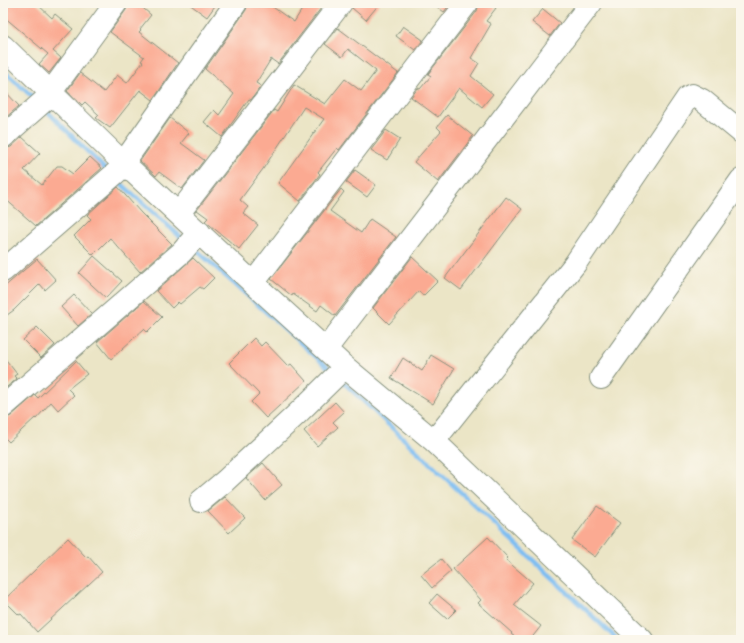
<svg xmlns="http://www.w3.org/2000/svg" width="744" height="643" viewBox="0 0 744 643" font-family="'Gentium Book Plus',serif">
  <rect width="100%" height="100%" fill="#fbf7ec"/>
  <filter id="ink" filterUnits="userSpaceOnUse"><feTurbulence type="fractalNoise" baseFrequency=".025" numOctaves="2"/><feDisplacementMap in="SourceGraphic" scale="8" xChannelSelector="R" yChannelSelector="G"/><feConvolveMatrix kernelMatrix="1 2 1 2 8 2 1 2 1" color-interpolation-filters="sRGB"/></filter>
  <filter id="wash" filterUnits="userSpaceOnUse"><feTurbulence type="fractalNoise" baseFrequency=".012" numOctaves="4" result="noise"/><feDisplacementMap in="SourceGraphic" scale="16" xChannelSelector="R" yChannelSelector="G"/><feGaussianBlur stdDeviation="0.9" result="paint"/><feColorMatrix in="noise" values="0 0 0 0 0 0 0 0 0 0 0 0 0 0 0 0 0 1.4 0 .05"/><feComposite in="paint" operator="in"/></filter>
  <g filter="url(#wash)">
    <rect width="100%" height="100%" fill="#ebe5c6"/>
    <g fill="none" stroke-linecap="round" stroke-linejoin="round">
      <!-- stream -->
      <path stroke="#7ebef2" stroke-width="4.5" d="M3,70L36,100
        M44,108L108,172
        M116,179L184,240
        M193,247L332,371
        M340,379L618,640"/>
    </g>
    <g id="blocks">
      <!-- building -->
      <path fill="#fbaa92" d="M3,3H36L52,18L55,14L73,29L53,51L61,58L49,73L39,64L48,54L3,16Z
        M128,3H137L151,15L140,29L141,30L139,32L178,63L153,100L140,90L110,128L96,118L99,115L85,102L82,105L67,91L80,73L104,92L117,75L127,83L143,62L141,61L144,57L110,32L126,10Z
        M188,3H217L207,17Z
        M248,3H267L294,22L306,3H325L278,64L271,59L256,83L261,86L251,100L249,99L222,137L204,122L214,110L219,115L234,94L205,69L246,10Z
        M353,3H380L366,20L352,8Z
        M432,3H451L444,12Z
        M479,3H489L496,8L486,21L491,24L471,58L479,63L471,76L493,94L482,107L459,88L438,117L411,97L418,88L420,89L431,76L428,74L477,11Z
        M543,9L560,23L550,36L532,22Z
        M403,26L423,40L415,50L396,36Z
        M338,28L398,73L339,150L337,148L318,172L320,174L300,201L278,183L324,119L304,107L263,169L240,200L248,207L243,213L258,225L239,249L205,221L208,218L197,210L274,110L277,112L294,85L325,104L345,79L361,91L376,71L348,49L342,57L325,44Z
        M3,89L19,106L3,120Z
        M447,115L473,136L438,182L414,162L441,131L437,127Z
        M170,118L189,133L181,143L204,160L182,189L159,172L156,176L140,161Z
        M386,130L400,139L387,160L371,150Z
        M22,137L40,153L24,170L42,185L57,166H62L73,174L90,157L102,168L36,226L3,197V149L11,147Z
        M355,170L376,185L367,197L346,182Z
        M118,187L141,213L172,244L140,272L110,238L93,255L74,236L91,219L87,215Z
        M341,189L344,192L330,211L361,233L370,219L396,237L335,316L321,305L317,311L293,294L292,296L271,279Z
        M506,197L522,209L461,290L445,278Z
        M94,256L122,281L106,298L79,273Z
        M412,257L438,281L423,296L419,291L389,324L373,308Z
        M193,258L214,278L203,289L200,287L180,304L178,302L172,308L156,291Z
        M37,259L56,280L45,290L40,284L14,310L3,318V288Z
        M74,295L92,314L78,326L61,307Z
        M144,301L162,317L147,332L144,329L111,359L97,342Z
        M37,327L55,345L41,358L23,340Z
        M254,338L261,346L265,342L288,366L291,364L306,381L266,418L251,402L259,394L229,363Z
        M431,355L454,369L433,404L391,378L403,358L422,371Z
        M3,356L17,374L14,376L17,379L3,390Z
        M76,361L87,374L68,389L74,395L58,410L51,402L36,419L35,418L9,442L3,436V419L11,416L35,395L38,398Z
        M335,402L344,412L333,422L338,427L317,446L304,431Z
        M263,463L282,485L265,500L246,478Z
        M225,497L245,518L229,533L208,511Z
        M597,506L620,523L595,557L572,540Z
        M488,537L508,558L506,560L533,583L514,605L541,626L530,640H519L511,634L512,633L478,603L481,600L453,569Z
        M68,538L86,557L88,556L102,572L37,632L21,614L19,615L4,600Z
        M441,559L451,571L432,588L421,575Z
        M437,594L456,610L447,619L429,603Z"/>
    </g>
  </g>
  <g filter="url(#ink)">
    <use href="#blocks" fill-opacity="0" stroke="#85917d" stroke-width="1"/>
    <g fill="none" stroke-linecap="round" stroke-linejoin="round">
      <defs>
        <path id="minor" d="M3,46L116,156L253,283L345,367L434,441L642,640
          M3,137L45,100L116,3
          M179,213L341,3
          M3,271L117,172L236,3
          M253,283L467,3
          M326,349L591,3
          M601,378L741,180
          M3,407L182,252L199,232
          M434,441L575,264L688,97L692,95L702,100L741,132
          M201,501L225,481L297,414L345,367"/>
      </defs>
      <!-- minor casing -->
      <use href="#minor" stroke="#85917d" stroke-width="24"/>
      <!-- minor -->
      <use href="#minor" stroke="#fff" stroke-width="22"/>
    </g>
  </g>
  <!-- margin -->
  <rect width="744" height="643" fill="none" stroke="#fbf7ec" stroke-width="16"/>
</svg>
